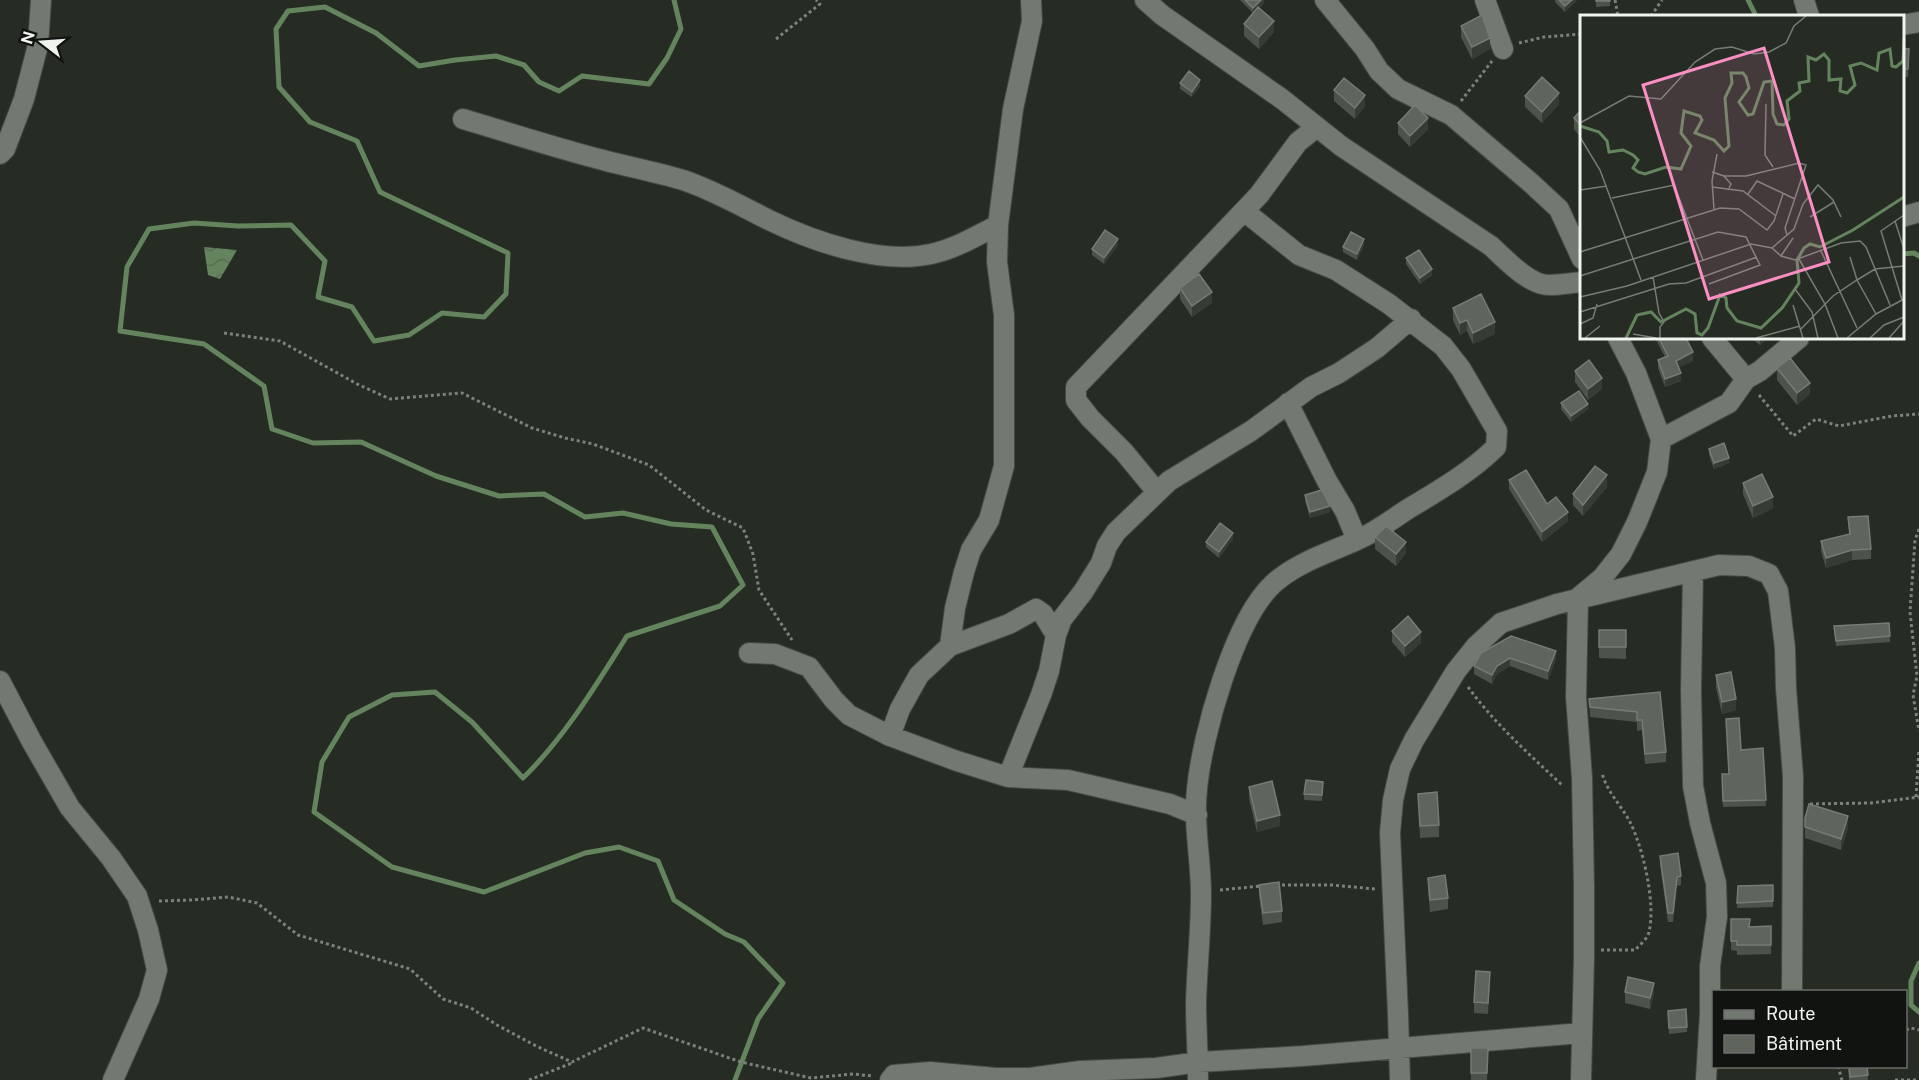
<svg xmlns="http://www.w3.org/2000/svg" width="1919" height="1080" viewBox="0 0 1919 1080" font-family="'Public Sans',sans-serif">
  <defs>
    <pattern id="water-waves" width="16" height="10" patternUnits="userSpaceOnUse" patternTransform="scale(1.5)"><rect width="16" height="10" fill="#64845e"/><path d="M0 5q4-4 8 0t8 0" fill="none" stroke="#596c55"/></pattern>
  </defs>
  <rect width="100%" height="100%" fill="#262c24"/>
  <!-- water -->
  <path fill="url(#water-waves)" d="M204,247L237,250L220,279L208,275Z"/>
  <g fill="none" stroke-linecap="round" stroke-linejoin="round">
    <!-- stream -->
    <path stroke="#64845e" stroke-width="5" d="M674,0L681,29L667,58L649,84L582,76L559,91L539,82L524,65L496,56L455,60L419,66L376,33L325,7L288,11L276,29L279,87L310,122L357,141L380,192L508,253L506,294L484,317L442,313L409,335L374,341L352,307L318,297L325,261L291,225L238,226L194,223L149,229L127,267L120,331L204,344L264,386L272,429L313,443L361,442L436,476L499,496L544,494L585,517L623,513L671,524L712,527L743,585L720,606L627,636C596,685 565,737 523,778L472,722L435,692L392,695L349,717L322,762L314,812L392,867L484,892L585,853L619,847L658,861L674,900L725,934L744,942L783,983L758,1019L735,1080
      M1748,0L1756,16
      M1902,254L1914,253L1919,256
      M1919,963L1911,981V1005L1919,1012"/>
    <defs>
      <path id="minor" d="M1145,0L1162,15L1282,99L1341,146L1491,246C1505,259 1529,285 1549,285C1559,285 1571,283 1582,282
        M1325,0L1365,49L1379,71L1398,89L1451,115L1531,183L1559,209L1582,259
        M1485,0L1503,49
        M1804,0L1809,16
        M1902,25L1919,22
        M463,119C510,133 556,148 603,160C629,167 656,172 683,180C713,190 741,206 769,220C814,242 881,265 931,254C955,249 976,236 998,225
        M0,154L5,149L24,99L38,45L41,0
        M1902,217L1919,212
        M1746,379L1760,371L1799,338
        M1288,403L1327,481L1345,511L1357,540
        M1661,439L1729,403L1746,379L1712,338
        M1157,492L1124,452L1090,418L1076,400V387L1259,195L1298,142L1317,127
        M1693,571L1691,690L1693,786L1700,823L1716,883L1717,917L1710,966V1013L1706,1080
        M950,646L955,608L964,572L971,550L989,520L1004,466V315L997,262L998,225L1013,109L1032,21L1031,0
        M749,653L775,654L809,667L834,700L849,715L890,736L957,761L1008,777L1068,780L1094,786L1170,804L1197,815
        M0,681L32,742L70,808L111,858L137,896L148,930L157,970L149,999L113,1080
        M890,736L900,709L919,675L950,646L1009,624L1036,609L1043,614L1056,635
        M1008,777L1041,695L1049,671L1056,635L1062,619L1083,592L1101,563L1107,546L1116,532L1169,481L1251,431L1311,387L1339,373L1377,348L1411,319
        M890,1080L894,1075L930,1072L996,1078H1030L1080,1071L1156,1068L1199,1062L1303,1056L1582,1033
        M1198,1080C1198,1054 1196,1028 1196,1003C1197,966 1201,930 1201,894C1201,859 1193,824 1197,789C1202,736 1234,620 1273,584C1297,562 1329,553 1357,540C1376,532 1391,520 1408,509C1438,491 1471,472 1496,447L1497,431L1461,369L1443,346L1389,304L1336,270L1299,255L1244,211
        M1400,1080L1398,1014L1390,833L1393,800L1400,769L1414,740L1456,671L1476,646L1501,623L1557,604L1719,565L1749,566L1769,574L1778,591L1785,648L1786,688L1793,776L1792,992
        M1581,1080L1584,958V886L1582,778L1576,697L1578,598L1602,578L1621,554L1637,522L1657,472L1661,439L1636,373L1618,338"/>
    </defs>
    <!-- minor casing -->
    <use href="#minor" stroke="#454a44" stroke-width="22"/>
    <!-- path -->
    <path stroke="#7c817b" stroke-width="3" stroke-dasharray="3 3" stroke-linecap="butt" d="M1615,0L1618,16
      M1651,16L1662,0
      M776,39L820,4L816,0
      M1519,43L1544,37L1582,34
      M1461,101L1492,61
      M224,333L280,341L359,385L390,399L462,393L532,428L565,438L593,444L649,465L706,510L743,528L753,554L759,590L792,640
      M1759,395L1793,436L1816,419L1839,426L1892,416L1919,414
      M1919,529L1915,540L1910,612L1917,676L1913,695L1919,731
      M1468,687C1495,724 1529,754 1563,786
      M1916,797L1919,749
      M1810,804L1871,803L1919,797
      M1276,885H1332L1375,889
      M1220,890L1261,886
      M159,901L192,900L228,897L257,903L298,935L410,969L443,999L471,1008L497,1025L538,1047L572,1062L643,1028L741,1062L811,1078L853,1074L873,1076
      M1601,950H1635C1640,945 1648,938 1649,932C1656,903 1643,848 1630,822C1621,805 1607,792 1602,773
      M1906,1030L1911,1028L1919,1030
      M1838,1066L1842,1080
      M529,1080L572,1063
      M1895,1080H1918"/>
    <!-- minor -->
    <use href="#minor" stroke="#727970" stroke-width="20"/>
  </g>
  <!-- wall -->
  <path fill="#4d534b" d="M1240,0H1264V3L1259,8L1274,32L1259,49L1244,36V24L1253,13Z
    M1555,0H1577L1565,12L1555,2Z
    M1596,0H1610V6L1596,7Z
    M1461,26L1490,49L1472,59L1461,37Z
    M1902,48L1909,49L1908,77H1902Z
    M1180,83L1200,86L1192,97L1180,89Z
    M1334,90L1365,106L1355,119L1334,101Z
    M1525,96L1559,104L1542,123L1525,107Z
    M1581,110V138L1574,129V118Z
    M1398,123L1428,129L1410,147L1398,134Z
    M1118,245L1104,264L1092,255V249Z
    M1364,245L1357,260L1343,252V247Z
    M1406,258L1432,275L1420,284L1406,264Z
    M1180,288L1212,303L1192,317L1180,299Z
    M1453,308L1495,334L1473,344L1467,331L1460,335L1453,320Z
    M1655,338H1686L1693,361L1678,367L1681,381L1665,387L1658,368V360L1665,357Z
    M1751,338H1767L1760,345Z
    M1777,368L1810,394L1797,405L1777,380Z
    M1575,371L1602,389L1588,400L1575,382Z
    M1561,403L1588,409L1571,422L1561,409Z
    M1709,449L1729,463L1714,469L1709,455Z
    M1509,480L1547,504L1568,521L1542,542L1509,489Z
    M1743,483L1773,508L1753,518L1743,494Z
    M1607,487L1583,516L1573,505V494Z
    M1305,495L1330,512L1310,518L1305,501Z
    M1848,517L1871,549V559L1852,560L1826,568L1821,551V541L1849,534Z
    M1375,537L1406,553L1396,566L1375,549Z
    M1233,539L1219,558L1206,547V542Z
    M1889,623L1890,642L1836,646L1834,626Z
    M1599,630H1626V659L1599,658Z
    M1392,631L1421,643L1405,657L1392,642Z
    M1481,653L1556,659L1548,680L1510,666L1497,674L1492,684L1474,674V666Z
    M1716,675L1736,710L1722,714L1716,687Z
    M1660,692L1666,752V762L1645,764L1642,730L1637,731V722L1590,717L1589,699Z
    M1763,748L1766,806L1723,807L1722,774H1728L1741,750Z
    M1249,787L1280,826L1257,832L1249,799Z
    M1323,787L1322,801L1304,800V794Z
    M1418,794L1439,825V837L1420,838Z
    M1805,818L1848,828L1841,850L1805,838Z
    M1660,856L1681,876V885L1677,886L1673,922H1668L1660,865Z
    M1428,878L1448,898V909L1430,912L1428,889Z
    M1259,885L1282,911V922L1263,925L1259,896Z
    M1773,885V907L1737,908L1738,886Z
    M1731,919L1749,927L1771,926V954L1737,955V951L1731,950Z
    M1490,983L1488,1014L1474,1013V1002Z
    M1625,992L1654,994L1650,1009L1625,1003Z
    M1668,1011L1687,1027V1032L1669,1034Z
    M1471,1048H1488L1487,1080H1471Z
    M1848,1066H1867L1868,1080H1849Z"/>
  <!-- shaded-wall -->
  <path fill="#363c34" d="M1261,0H1264V3L1253,14V8Z
    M1572,0H1577L1565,12V6Z
    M1274,21V32L1259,49V37Z
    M1490,38V49L1472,59V47Z
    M1200,80V86L1192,97V92Z
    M1559,93V104L1542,123V112Z
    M1365,95V106L1355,119V108Z
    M1905,96V104L1902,105V97Z
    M1428,118V129L1410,147V136Z
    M1118,239V245L1104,264V258Z
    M1364,239V245L1357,260V254Z
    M1432,269V275L1420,284V278Z
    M1212,292V303L1192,317V306Z
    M1467,320V331L1460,335V323Z
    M1495,322V334L1473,344V333Z
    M1762,338H1767L1760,345V340Z
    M1693,352V361L1676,369V361Z
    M1681,373V381L1665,387V379Z
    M1602,378V389L1588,400V389Z
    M1810,383V394L1797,405V393Z
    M1588,404V409L1571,422V416Z
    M1729,458V463L1714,469V463Z
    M1607,475V487L1583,516V505Z
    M1773,497V508L1753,518V506Z
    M1330,506V512L1310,518V512Z
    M1568,512V521L1542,542V532Z
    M1233,533V539L1219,558V552Z
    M1406,542V553L1396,566V554Z
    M1852,550V560L1826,568V558Z
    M1421,632V643L1405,657V646Z
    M1556,651V659L1548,680V671Z
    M1510,658V666L1497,674L1492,684V675L1497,666Z
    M1736,699V710L1722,714V702Z
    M1280,815V826L1257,832V821Z
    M1848,816V828L1841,850V839Z
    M1677,877V886L1673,922V913Z
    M1654,983V994L1650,1009V998Z"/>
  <!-- building -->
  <path fill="#5f645d" stroke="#767b74" stroke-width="1.5" d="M1245,0H1261L1253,8Z
    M1559,0H1572L1565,6Z
    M1596,0H1610V1H1596Z
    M1258,7L1274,21L1259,37L1244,24Z
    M1482,15L1490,38L1472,47L1461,26Z
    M1902,48L1909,49L1908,69H1902Z
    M1189,71L1200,80L1192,92L1180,83Z
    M1542,77L1559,93L1542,112L1525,96Z
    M1344,78L1365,95L1355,108L1334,90Z
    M1415,105L1428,118L1410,136L1398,123Z
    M1581,110V126L1574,118Z
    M1105,230L1118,239L1104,258L1092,249Z
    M1351,232L1364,239L1357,254L1343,247Z
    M1419,250L1432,269L1420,278L1406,258Z
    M1199,274L1212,292L1192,306L1180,288Z
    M1481,294L1495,322L1473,333L1467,320L1460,323L1453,308Z
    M1659,338H1686L1693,352L1676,361L1681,373L1665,379L1658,360L1668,356Z
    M1790,358L1810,383L1797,393L1777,368Z
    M1589,360L1602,378L1588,389L1575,371Z
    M1579,391L1588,404L1571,416L1561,403Z
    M1724,443L1729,458L1714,463L1709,449Z
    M1595,466L1607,475L1583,505L1573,494Z
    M1526,470L1547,504L1556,497L1568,512L1542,532L1509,480Z
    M1762,474L1773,497L1753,506L1743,483Z
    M1322,490L1330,506L1310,512L1305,495Z
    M1868,516L1871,549L1852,550L1826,558L1821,541L1850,534L1848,517Z
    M1220,523L1233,533L1219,552L1206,542Z
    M1386,526L1406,542L1396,554L1375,537Z
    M1408,616L1421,632L1405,646L1392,631Z
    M1889,623L1890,636L1836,641L1834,626Z
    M1599,630H1626V647H1599Z
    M1511,636L1556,651L1548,671L1510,658L1497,666L1492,675L1474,666L1481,653Z
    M1731,672L1736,699L1722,702L1716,675Z
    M1660,692L1666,752L1645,754L1642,720H1637V712L1590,707L1589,699Z
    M1739,718L1741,750L1763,748L1766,800L1723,801L1722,774H1729L1726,719Z
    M1306,780L1323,782L1322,795L1304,794Z
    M1272,781L1280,815L1257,821L1249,787Z
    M1437,792L1439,825L1420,826L1418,794Z
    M1809,804L1848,816L1841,839L1805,827V818Z
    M1678,853L1681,876L1677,877L1673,913H1668L1660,856Z
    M1445,875L1448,898L1430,900L1428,878Z
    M1279,882L1282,911L1263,913L1259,885Z
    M1773,885V901L1737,903L1738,886Z
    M1731,919H1750L1749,927L1771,926V945H1737V941H1731Z
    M1476,971L1490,972L1488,1003L1474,1002Z
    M1628,977L1654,983L1650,998L1625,992Z
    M1686,1009L1687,1027L1669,1028L1668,1011Z
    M1471,1048H1488L1487,1073H1471Z
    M1849,1066H1867L1868,1075L1850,1077Z"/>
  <!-- overview -->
  <g transform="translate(1580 15)">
    <rect width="324" height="324" fill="#262c24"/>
    <path fill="none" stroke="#64845e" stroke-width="3" d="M0,111L19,117L27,126L29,137L43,135L53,140L58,145L53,153L58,157L65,159L86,152L101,154L111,131L101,118L104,96L120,101L122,105L115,118L134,125L144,136L149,131L145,83L152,68L151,58H163L166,62L169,73L159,87L168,100L173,99L184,67L192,66L193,99L197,109L204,110L209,104L207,86L220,76L219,68L229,66L228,42L236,45L244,39L249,45V65L261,64L260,76L267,78L275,70L270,51L281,48L297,55L299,38L310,34L312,51L316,52L323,46L324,23M46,323L57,300L71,297L81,307L106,294L115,299L117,318L122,320L128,313L140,280L146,283L147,293L157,306L181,313L202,293L219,268L217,245L224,233L230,229L240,232L273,215L324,182"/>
    <path fill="none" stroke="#777c75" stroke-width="1.5" d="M186,89L185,140L193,152M0,108L49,81L81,84L115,47L135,34L152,32L174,39L189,37L206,28L214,11L226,1M0,122L20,155L61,265M132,157L144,161L151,169L149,173M144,161H166L219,148L226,150L205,213L207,220M132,172L163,176L196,201M0,175L27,171M168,179L177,166L215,184M32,183L94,170L123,245M134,194L132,166L137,139M230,202L254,187M315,206L324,234M192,233L201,241L213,223M241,236L277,313M0,237L140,193L159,194L187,215L194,206L203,179M201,241L215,245L261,228L280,226L286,232L310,290M270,242L277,265L296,299M219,244L245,289L258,323M0,261L138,217L166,222L180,250L129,269M73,262L79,298L84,307L80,312V323M215,274L232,297L238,323M0,282L47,271L171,229L192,233L214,214L223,189L238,170L253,185L261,202M322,285L301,216L324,200M213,290L223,323M0,297L89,269L106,268L177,242M0,309L13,303L17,289M221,314L253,281L277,265L295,254L324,251M53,319L76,323M5,323L20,311M176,323L220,311M267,323L296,299L324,284M290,323L304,310L324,302M309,323L324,306"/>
    <path fill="#fb8fc4" fill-opacity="0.15" stroke="#fb8fc4" stroke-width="3" d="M184,33L249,247L129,284L63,70Z"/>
    <rect width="324" height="324" fill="none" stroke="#f0f4ef" stroke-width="3"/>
  </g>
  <!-- legend -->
  <rect x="1712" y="990" width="195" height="78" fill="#101310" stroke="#6a6d69" stroke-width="1.5"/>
  <rect x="1724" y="1010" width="30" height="9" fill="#727970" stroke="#6a6d69" stroke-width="1.5"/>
  <text x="1766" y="1020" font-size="18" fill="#f0f4ef">Route</text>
  <rect x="1724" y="1035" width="30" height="18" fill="#5f645d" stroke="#6a6d69" stroke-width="1.5"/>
  <text x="1766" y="1050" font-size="18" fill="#f0f4ef">Bâtiment</text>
  <!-- north arrow -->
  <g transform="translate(42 42) rotate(287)" stroke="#101310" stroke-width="4.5" paint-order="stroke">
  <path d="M0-4.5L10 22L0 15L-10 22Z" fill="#f0f4ef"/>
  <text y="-9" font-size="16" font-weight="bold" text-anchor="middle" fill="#f0f4ef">N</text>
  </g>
</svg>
